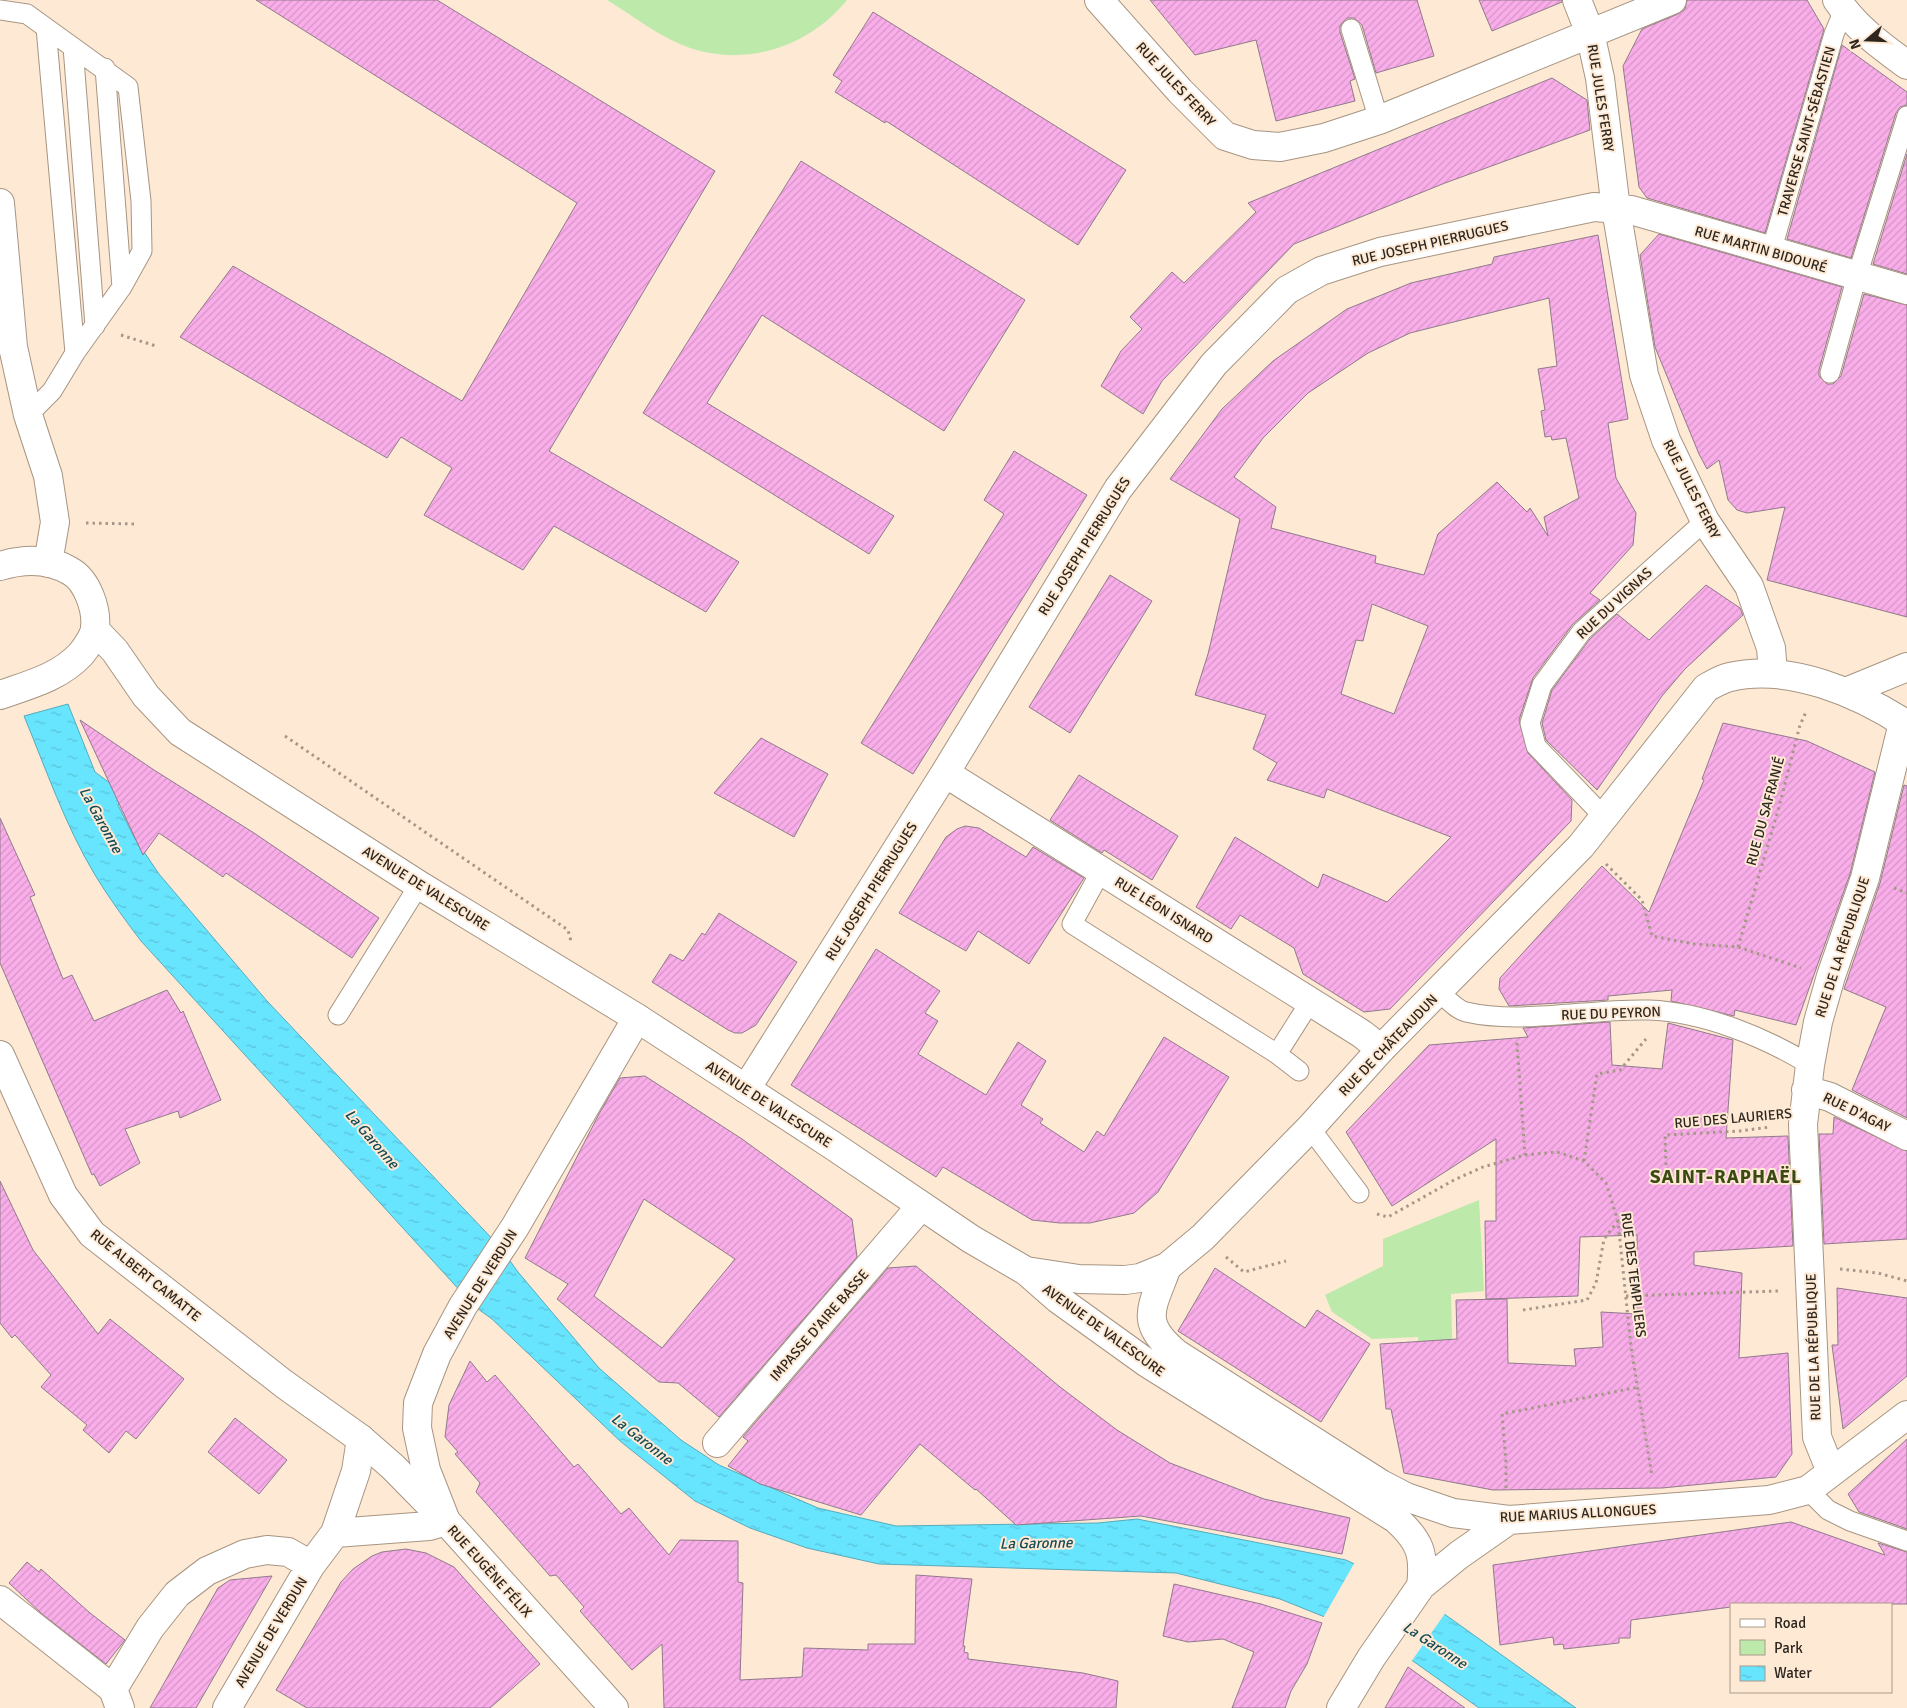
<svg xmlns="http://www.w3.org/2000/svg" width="1907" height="1708" viewBox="0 0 1907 1708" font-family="Signika,sans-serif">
  <defs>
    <pattern id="water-ripples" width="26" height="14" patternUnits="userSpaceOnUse" patternTransform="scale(1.25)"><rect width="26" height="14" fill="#67e4fe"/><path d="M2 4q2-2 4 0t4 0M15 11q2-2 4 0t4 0" fill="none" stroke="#5ac3d9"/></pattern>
    <pattern id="building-hatch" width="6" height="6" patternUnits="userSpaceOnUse" patternTransform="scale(1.25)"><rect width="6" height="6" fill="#f9ade9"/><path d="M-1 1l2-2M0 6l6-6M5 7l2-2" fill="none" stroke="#d695c7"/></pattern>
  </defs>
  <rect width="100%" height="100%" fill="#fee9d5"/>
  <!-- green -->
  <path fill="#bdeaab" d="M607,0H847C809,47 747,67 690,48C661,38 633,16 607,0Z
    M1479,1200L1484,1291L1451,1294L1453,1373H1418V1337L1372,1339L1332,1312L1325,1295L1383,1266V1239Z"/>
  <!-- water -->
  <path fill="url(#water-ripples)" stroke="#56abbb" d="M68,704L95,772L125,794L118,805L134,837L159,874L267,1001L500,1247L518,1272L599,1368L681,1440L719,1465L818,1508L896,1526L1098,1523L1137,1519L1346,1560L1412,1591L1576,1708H1479L1389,1644L1377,1638L1280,1599L1176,1573L879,1564L807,1548L750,1528L695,1501L620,1441L492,1319L474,1306L141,941C125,920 109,898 95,875C65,825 46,769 24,716Z"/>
  <!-- pier -->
  <path fill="#fee9d5" d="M1355,1562L1414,1589L1446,1612L1411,1662L1388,1646L1323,1618Z"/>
  <!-- building -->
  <path fill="url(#building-hatch)" stroke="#907a8b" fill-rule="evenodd" d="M256,0H437L715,171L549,451L739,562L706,612L554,526L523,570L424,515L452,468L401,437L387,458L180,337L233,266L462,401L577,203Z
    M1150,0H1417L1434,56L1376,73L1362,25L1354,18H1347L1340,26V32L1355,79L1350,81L1355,101L1276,121L1256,40L1195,55Z
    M1479,0H1562V2L1492,31Z
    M1687,0H1807L1824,29L1765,233L1647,198L1639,187L1623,66L1642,29L1678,14L1685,9Z
    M873,12L1126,170L1078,245L886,121L885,123L835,92L842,81L833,75Z
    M1842,45L1907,92V105L1900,107L1896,113L1851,258L1787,239Z
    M1552,78L1587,100L1590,130L1445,183L1294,244L1162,381L1143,414L1101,386L1121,351L1142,329L1130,317L1172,272L1184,283L1256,212L1248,203Z
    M1907,154V274L1873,264Z
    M801,161L1025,300L944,431L762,315L707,403L894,516L869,554L643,413Z
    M1659,234L1842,287L1819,370V376L1827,384H1833L1841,376L1864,294L1907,305V617L1767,580L1785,507L1747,513L1737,510L1728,500L1719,460L1707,469L1699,454L1655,347L1640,255Z
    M1598,235L1628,419L1608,423L1616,478L1636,513L1633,545L1590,593L1600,600L1573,624L1533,678L1519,720L1528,753L1572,800L1571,821L1390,1009L1364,1012L1303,974L1294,948L1240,915L1231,929L1196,907L1235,837L1318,888L1323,874L1387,902L1451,837L1327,789L1324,798L1267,780L1277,763L1253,749L1266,715L1195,695L1208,654L1240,519L1170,479L1222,409L1273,361L1347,309L1411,283L1492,264L1494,257ZM1549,298L1557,366L1538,369L1545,410L1541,411L1545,437L1551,436L1552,440L1566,438L1579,498L1544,517L1548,536L1530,508L1527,512L1497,482L1438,534L1424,575L1375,563L1376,556L1271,528L1276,507L1234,477L1263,438L1308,393L1368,353L1410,333ZM1372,604L1428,626L1394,714L1341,694L1356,640L1363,641Z
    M1014,451L1087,495L913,774L861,743L1004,514L984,500Z
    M1110,575L1152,601L1070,733L1029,707Z
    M1706,585L1740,608L1743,615L1685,669L1662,696L1597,790L1546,740L1542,723L1552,690L1590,639L1617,614L1649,640Z
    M80,720L154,770L254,833L379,918L352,958L226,873L223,877L159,833L143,855Z
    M1723,723L1807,741L1875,772L1850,874L1796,1025L1735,1010L1734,1016L1671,1001L1672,990L1608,996V1000L1509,1006L1499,989L1500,978L1602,866L1649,912L1704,780L1702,779Z
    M761,738L828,774L794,837L714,793Z
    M1079,775L1178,836L1152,880L1104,850L1102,853L1050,820Z
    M1904,785L1907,786V1118L1852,1090L1886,1007L1844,989L1880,883Z
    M0,818L35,895L30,897L63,979L72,975L94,1021L167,990L181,1013L183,1011L221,1100L180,1118L178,1111L125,1129L140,1163L100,1186L94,1174L92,1175L0,963Z
    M965,826L979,828L1026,857L1033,847L1084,878L1029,964L978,931L966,951L899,913L946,837L957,829Z
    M719,913L797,962L756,1025L742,1033H735L728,1030L652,982L670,954L683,961L702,933L705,935Z
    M876,949L940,991L925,1013L938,1021L918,1054L986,1095L1018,1042L1046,1061L1021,1105L1043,1119L1040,1123L1084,1152L1097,1131L1104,1136L1164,1037L1229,1077L1158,1192L1134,1213L1090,1223H1060L1032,1220L943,1167L936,1177L791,1085Z
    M1610,1022L1612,1065L1662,1069L1668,1023L1733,1040L1726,1138L1788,1136L1793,1246L1694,1252V1265L1742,1273L1739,1358L1788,1353L1792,1454L1776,1477L1662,1488L1493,1490L1404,1473L1391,1409H1386L1380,1344L1457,1339L1456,1300L1507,1299L1508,1363L1576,1366L1574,1349L1603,1347L1601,1312L1637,1314V1235L1580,1237L1578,1296L1486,1299L1485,1221H1496V1139L1392,1206L1346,1132L1429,1045L1528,1037L1523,1028Z
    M645,1076L742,1139L852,1219L857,1257L719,1417L678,1383L659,1382L557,1299L568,1284L525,1258L599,1114L620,1078ZM644,1199L735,1259L662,1348L594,1296Z
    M1834,1117L1907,1151V1239L1824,1244L1819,1134H1833Z
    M0,1181L33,1250L98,1334L110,1319L184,1379L136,1439L126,1431L109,1453L83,1430L87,1425L41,1387L51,1375L15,1335L12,1338L0,1323Z
    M916,1266L1060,1387L1117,1430L1170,1463L1264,1499L1350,1518L1342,1554L1141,1516L1016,1525L976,1489L975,1490L920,1444L861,1515L760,1484L728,1466L748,1441L743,1437L888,1268Z
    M1215,1268L1305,1328L1317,1310L1370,1344L1321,1422L1178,1331Z
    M1837,1288L1907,1298V1376L1843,1429L1832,1345H1838Z
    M470,1361L487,1382L495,1375L574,1467L578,1464L621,1514L629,1508L669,1555L680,1540L738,1541V1582L743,1583L740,1680L802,1677L804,1648L868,1650V1644H915L916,1575L972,1579L963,1646H965L964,1652L968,1653V1659L1083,1673L1118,1681L1116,1708H664L662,1644L632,1670L580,1611L584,1607L556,1575L550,1576L476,1492L480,1483L455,1454L458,1452L445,1437L449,1405Z
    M235,1418L287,1460L259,1494L208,1452Z
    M1907,1439V1529L1859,1512L1848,1494Z
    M1791,1522L1885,1555L1878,1543L1907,1552V1604H1731V1607L1631,1620L1630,1638H1619V1643L1564,1649L1563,1644L1554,1645L1553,1637L1500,1645L1493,1565Z
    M406,1549L426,1553L454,1567L540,1664L490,1708H307L276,1690L341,1582L353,1569L372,1556L382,1552Z
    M27,1562L39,1572L41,1569L90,1613L125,1640L106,1664L42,1614L9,1583Z
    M272,1576L196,1708H150L218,1588L230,1580Z
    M1174,1584L1261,1604L1322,1623L1307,1664L1291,1691L1285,1708H1232L1254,1652L1223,1639L1188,1642L1163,1636Z
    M1408,1667L1465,1708H1385Z"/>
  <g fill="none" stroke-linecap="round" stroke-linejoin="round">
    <defs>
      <path id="lane" d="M0,10L27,14L128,87L141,201L142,251L122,287L75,353L52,391L28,415
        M46,28L75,353
        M1351,29L1379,120
        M73,47L95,326
        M105,68L122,287
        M1771,252L1834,34L1844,10
        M1830,373L1857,276L1907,116
        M1605,818L1536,746L1530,723L1542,685L1582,631L1705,521
        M1101,871L1072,924L1277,1054L1299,1071
        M1439,992C1446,998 1457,1010 1466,1012C1522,1025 1592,1008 1649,1010C1703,1012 1765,1037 1810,1065
        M338,1015L419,885
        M1277,1054L1310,1002
        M1310,1128L1359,1193
        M1808,1490L1828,1510L1850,1521L1907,1541"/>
      <path id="street" d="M1099,0L1180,91L1225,136L1253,145L1280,147L1324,138L1379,120L1672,0
        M1577,0L1590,33L1600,78L1616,209L1644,375L1666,440L1705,521L1749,586L1771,648L1773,673
        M1837,0C1855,27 1881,46 1907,65
        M945,773L1362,1034L1381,1049
        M746,1089L945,773L1118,489L1214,364L1287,290L1321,271L1380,252L1594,207L1631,210L1907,290
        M1806,1090L1830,1097L1907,1136
        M717,1443L921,1206
        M1831,1472L1817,1437L1803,1124L1810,1065L1818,1022L1831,976L1865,878L1903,723
        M335,1533L429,1526L446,1521L426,1470L417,1428L418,1403L437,1354L463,1306L515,1227L637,1018
        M0,1600L113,1689
        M120,1708L113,1689L150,1628L177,1594L207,1571L245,1554L267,1550L288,1552L311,1565
        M227,1708L311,1565L335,1533L356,1471L361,1439"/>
      <path id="secondary" d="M0,203L13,347L28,415L48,476L55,522L48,563
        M0,566C23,559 48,558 70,571C87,580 97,609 95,627C95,635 86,648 81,654C60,677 29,685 0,695
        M95,630L115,651L146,696L180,732L419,885L637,1018L832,1145L971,1239L1026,1271L1058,1299L1147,1363L1396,1519C1420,1541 1425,1554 1421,1586
        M1846,692L1907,667
        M0,1055L63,1195L92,1234L284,1384L361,1439L393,1467L446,1521L614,1708
        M1167,1267C1152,1308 1138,1322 1177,1354L1381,1484L1406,1497L1453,1513L1509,1520L1769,1500L1808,1490L1907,1415
        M1026,1271L1079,1279L1125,1280L1140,1278L1167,1267L1203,1237L1310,1128L1381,1049L1581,846L1706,688C1713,684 1721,679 1730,677C1788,663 1859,693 1907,725
        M1341,1708L1371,1658L1421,1586L1459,1555L1509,1520"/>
    </defs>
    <!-- lane casing -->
    <use href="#lane" stroke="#a79582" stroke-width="21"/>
    <!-- street casing -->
    <use href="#street" stroke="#a79582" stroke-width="30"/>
    <!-- secondary casing -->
    <use href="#secondary" stroke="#a79582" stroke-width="30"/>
    <!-- path -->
    <path stroke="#a69788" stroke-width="3" stroke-dasharray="2.5 4" stroke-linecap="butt" d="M121,335L156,346
      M86,523L138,524
      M285,736L568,930L571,941
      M1606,864L1642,900L1652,936L1694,944L1738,947L1801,968
      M1894,888L1907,893
      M1738,947L1779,807L1800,725L1806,712
      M1517,1043L1525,1155
      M1584,1161L1597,1074L1620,1070L1646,1039
      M1666,1165L1665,1135L1740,1131L1770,1127
      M1377,1214L1388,1217L1454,1180L1483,1167L1525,1155L1557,1152L1584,1161L1606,1183L1618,1221L1631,1347L1652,1476
      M1226,1257L1244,1272L1286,1261
      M1840,1269L1878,1273L1907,1281
      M1626,1296L1778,1291
      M1523,1310L1587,1300L1596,1283L1604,1239L1618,1221
      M1506,1488V1463L1502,1414L1639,1387"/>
    <!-- lane -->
    <use href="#lane" stroke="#fff" stroke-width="19"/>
    <!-- street -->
    <use href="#street" stroke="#fff" stroke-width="28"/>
    <!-- secondary -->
    <use href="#secondary" stroke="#fff" stroke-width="28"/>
  </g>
  <g text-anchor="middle" stroke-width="4" stroke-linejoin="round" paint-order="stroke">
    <!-- street labels -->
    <g font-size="14" fill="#2d261e" stroke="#fee9d5">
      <text transform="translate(1176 84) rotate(47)" y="5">RUE JULES FERRY</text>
      <text transform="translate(1601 98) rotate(81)" y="5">RUE JULES FERRY</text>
      <text transform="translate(1806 131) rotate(-74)" y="5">TRAVERSE SAINT-SÉBASTIEN</text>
      <text transform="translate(1430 243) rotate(-13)" y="5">RUE JOSEPH PIERRUGUES</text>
      <text transform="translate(1761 249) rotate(16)" y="5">RUE MARTIN BIDOURÉ</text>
      <text transform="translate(1692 489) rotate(63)" y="5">RUE JULES FERRY</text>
      <text transform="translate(1084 546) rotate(-58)" y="5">RUE JOSEPH PIERRUGUES</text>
      <text transform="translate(1614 603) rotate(-43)" y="5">RUE DU VIGNAS</text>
      <text transform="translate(1765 811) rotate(-75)" y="5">RUE DU SAFRANIÉ</text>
      <text transform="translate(426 888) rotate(32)" y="5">AVENUE DE VALESCURE</text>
      <text transform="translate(871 891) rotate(-58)" y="5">RUE JOSEPH PIERRUGUES</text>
      <text transform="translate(1164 910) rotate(32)" y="5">RUE LÉON ISNARD</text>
      <text transform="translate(1842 947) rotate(-72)" y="5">RUE DE LA RÉPUBLIQUE</text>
      <text transform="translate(1611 1013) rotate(-2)" y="5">RUE DU PEYRON</text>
      <text transform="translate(1388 1045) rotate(-46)" y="5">RUE DE CHÂTEAUDUN</text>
      <text transform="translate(769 1104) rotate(33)" y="5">AVENUE DE VALESCURE</text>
      <text transform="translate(1857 1112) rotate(26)" y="5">RUE D'AGAY</text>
      <text transform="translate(1733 1118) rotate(-5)" y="5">RUE DES LAURIERS</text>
      <text transform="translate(146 1275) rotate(39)" y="5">RUE ALBERT CAMATTE</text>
      <text transform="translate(1634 1275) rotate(83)" y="5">RUE DES TEMPLIERS</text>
      <text transform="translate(480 1284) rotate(-58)" y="5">AVENUE DE VERDUN</text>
      <text transform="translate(819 1325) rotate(-49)" y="5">IMPASSE D'AIRE BASSE</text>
      <text transform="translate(1104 1330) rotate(36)" y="5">AVENUE DE VALESCURE</text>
      <text transform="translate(1813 1347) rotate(-92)" y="5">RUE DE LA RÉPUBLIQUE</text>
      <text transform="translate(1578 1513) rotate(-3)" y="5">RUE MARIUS ALLONGUES</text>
      <text transform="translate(490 1571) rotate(48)" y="5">RUE EUGÈNE FÉLIX</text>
      <text transform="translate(271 1632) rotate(-59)" y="5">AVENUE DE VERDUN</text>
    </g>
    <!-- water labels -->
    <g font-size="15" font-style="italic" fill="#154c57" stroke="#fee9d5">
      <text transform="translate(101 820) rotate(61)" y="5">La Garonne</text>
      <text transform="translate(372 1139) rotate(49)" y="5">La Garonne</text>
      <text transform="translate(642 1439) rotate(38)" y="5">La Garonne</text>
      <text transform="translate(1036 1543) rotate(-1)" y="5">La Garonne</text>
      <text transform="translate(1435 1645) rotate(33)" y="5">La Garonne</text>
    </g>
    <!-- district labels -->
    <g font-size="19" font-weight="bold" letter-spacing="1" fill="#3b4a13" stroke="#fee9d5">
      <text x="1726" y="1183">SAINT-RAPHAËL</text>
    </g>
  </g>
  <!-- legend -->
  <rect x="1730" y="1603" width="162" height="90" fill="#fee9d5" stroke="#aa9b8c"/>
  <rect x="1740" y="1619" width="25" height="8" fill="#ffffff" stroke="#aa9b8c"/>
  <text x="1774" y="1628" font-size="15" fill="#2d261e">Road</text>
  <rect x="1740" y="1640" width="25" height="15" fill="#bdeaab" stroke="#aa9b8c"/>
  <text x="1774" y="1653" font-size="15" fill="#2d261e">Park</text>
  <rect x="1740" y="1666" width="25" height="15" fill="url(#water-ripples)" stroke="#aa9b8c"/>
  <text x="1774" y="1678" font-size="15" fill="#2d261e">Water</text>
  <!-- north arrow -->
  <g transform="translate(1867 40) rotate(251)" stroke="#fee9d5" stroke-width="4" paint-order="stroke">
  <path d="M0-4L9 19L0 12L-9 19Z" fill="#2d261e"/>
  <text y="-8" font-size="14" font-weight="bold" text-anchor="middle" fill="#2d261e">N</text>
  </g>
</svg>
